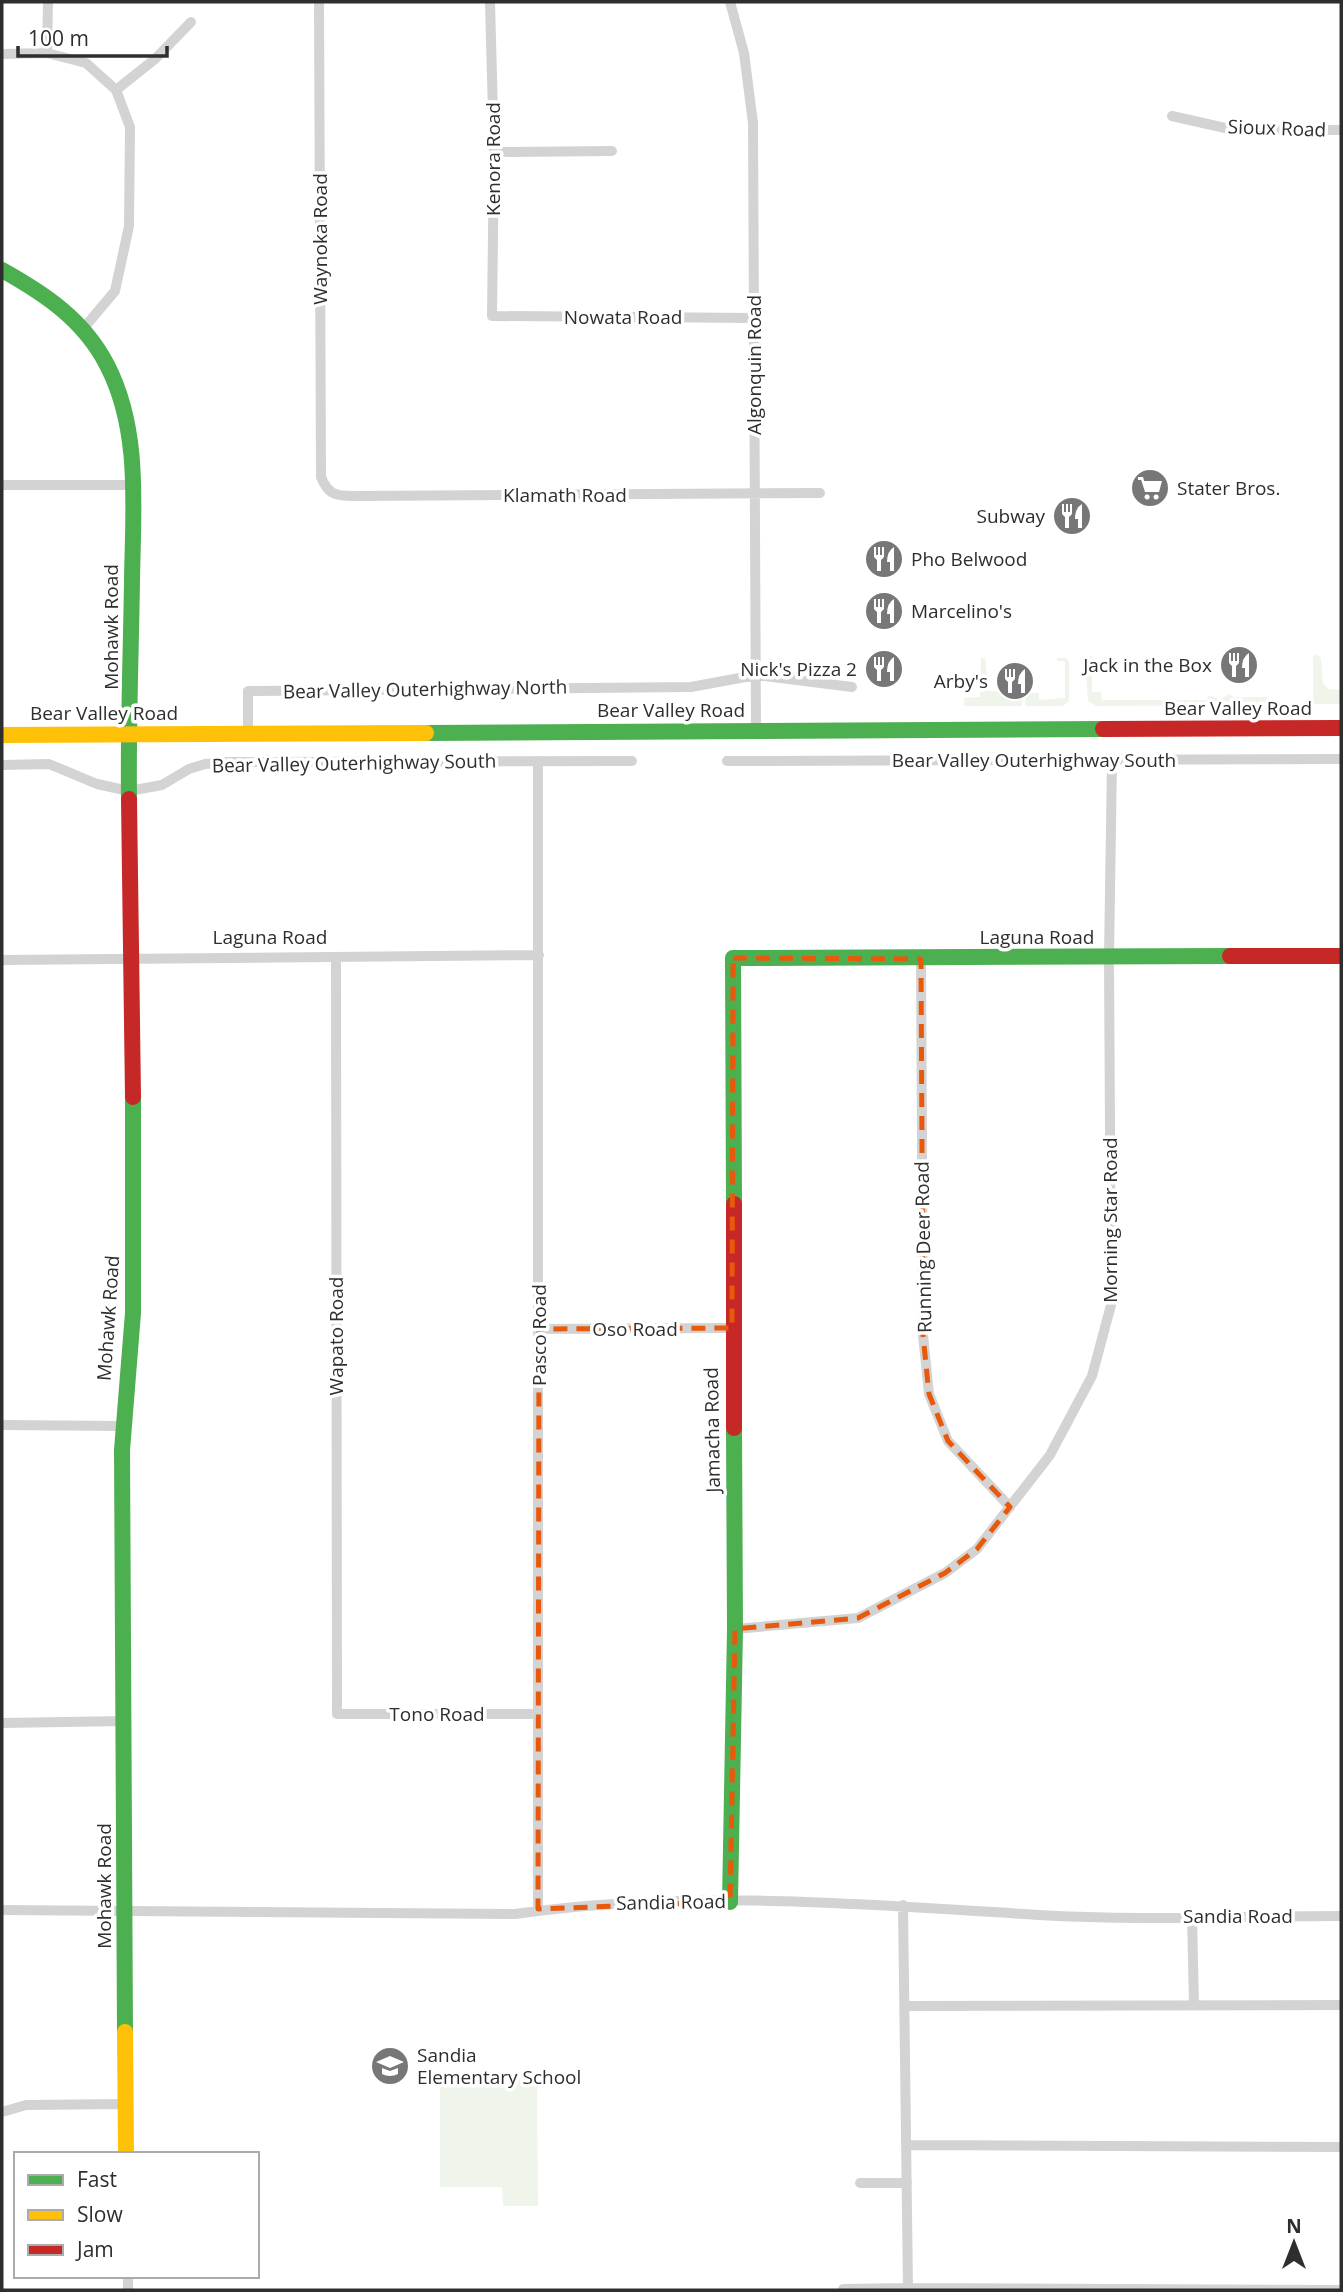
<svg xmlns="http://www.w3.org/2000/svg" width="1343" height="2292" viewBox="0 0 1343 2292" font-family="'Open Sans',sans-serif">
  <rect width="100%" height="100%" fill="#fff"/>
  <!-- green -->
  <path fill="#f0f5eb" d="M1316,654L1321,658L1323,683L1328,689L1341,690V704H1313V657Z
    M1087,656H1092V692H1101L1102,700H1207L1208,695L1220,700L1229,694L1234,697H1267L1269,705L1096,706L1088,701L1085,660Z
    M981,658H985L989,691L1022,693V706H964V698L980,697Z
    M1057,658H1066L1069,662V702L1062,706H1025V693H1039V700L1065,698V661H1057Z
    M440,2079H537L538,2206H503L502,2187H440Z"/>
  <g fill="none" stroke-linecap="round" stroke-linejoin="round">
    <!-- street -->
    <path stroke="#d3d3d3" stroke-width="10" d="M319,2L321,477C328,494 335,496 353,496L820,493
      M490,2L494,152L492,316L754,318
      M730,2L744,53L753,123L756,730
      M47,53L48,2
      M2,54L47,53L86,63L116,90L130,127L129,226L115,291L83,329
      M116,90L155,59L191,22
      M1172,116L1234,130H1341
      M494,152L612,151
      M2,485H133
      M248,732V691L691,687L756,675L852,687
      M538,761V1909
      M727,761L1341,759
      M2,765L49,764L97,784L129,791L162,785L189,769L205,764L228,762L632,761
      M336,958L337,1714H538
      M921,959L923,1335L929,1394L948,1441L1010,1507
      M2,960L539,955
      M539,1329L732,1328
      M2,1425L123,1426
      M735,1629L858,1618L945,1573L977,1549L1050,1455L1092,1376L1111,1305L1109,957L1112,760
      M2,1723L125,1721
      M903,1905L908,2288L1341,2290
      M2,1910L515,1914C688,1889 865,1904 1039,1915C1139,1921 1241,1916 1341,1916
      M1192,1916L1194,2005
      M906,2006L1341,2005
      M2,2112L26,2105L126,2104
      M907,2145L1341,2147
      M860,2183H907
      M128,2276V2290
      M843,2289L908,2288"/>
    <!-- fast -->
    <path stroke="#4caf50" stroke-width="16" d="M2,270C45,294 84,320 107,365C141,430 133,509 132,580C131,653 128,726 129,799
      M426,733L1103,729
      M734,1204L733,958L1230,956
      M730,1902L735,1629L734,1428
      M125,2032L122,1450L133,1313V1097"/>
    <!-- slow -->
    <path stroke="#ffc107" stroke-width="16" d="M2,735L426,733
      M125,2032L126,2154"/>
    <!-- jam -->
    <path stroke="#c62828" stroke-width="16" d="M1103,729L1341,728
      M129,799L133,1097
      M1230,956H1341
      M734,1204V1428"/>
  </g>
  <!-- marked area -->
  <path fill="none" stroke="#e8590c" stroke-width="5" stroke-dasharray="14 9" stroke-linejoin="round" d="M733,958L921,959L923,1335L929,1394L948,1441L1010,1507L977,1549L945,1573L858,1618L735,1629L730,1902L538,1909L539,1329L732,1328Z"/>
  <!-- icons -->
  <defs>
    <symbol id="supermarket-disc" viewBox="-11 -11 22 22"><circle r="9.5" fill="#777" stroke="#fff"/><path d="M-6-5.5h2.5l.6 2H6L4.5 2H-2.5L-4.4-4H-6ZM-1.5 3.2a1.3 1.3 0 1 0 .1 0ZM3 3.2a1.3 1.3 0 1 0 .1 0Z" fill="#fff"/></symbol>
    <symbol id="restaurant-disc" viewBox="-11 -11 22 22"><circle r="9.5" fill="#777" stroke="#fff"/><path d="M-5-6h1v4h1v-4h1v4h1v-4h1v5L-1.5 .5V6h-2V.5L-5-1ZM5-6V6H3V1.5H1.5Q1.5-4 5-6Z" fill="#fff"/></symbol>
    <symbol id="school-disc" viewBox="-11 -11 22 22"><circle r="9.5" fill="#777" stroke="#fff"/><path d="M0-5L7-2L0 1L-7-2ZM-4 1L0 2.5L4 1V4Q0 6-4 4Z" fill="#fff"/></symbol>
  </defs>
  <g fill-rule="evenodd">
    <use href="#supermarket-disc" x="1128" y="466" width="44" height="44"/>
    <use href="#restaurant-disc" x="1050" y="494" width="44" height="44"/>
    <use href="#restaurant-disc" x="862" y="537" width="44" height="44"/>
    <use href="#restaurant-disc" x="862" y="589" width="44" height="44"/>
    <use href="#restaurant-disc" x="1217" y="643" width="44" height="44"/>
    <use href="#restaurant-disc" x="862" y="647" width="44" height="44"/>
    <use href="#restaurant-disc" x="993" y="659" width="44" height="44"/>
    <use href="#school-disc" x="368" y="2044" width="44" height="44"/>
  </g>
  <g text-anchor="middle" stroke-width="7" stroke-linejoin="round" paint-order="stroke">
    <!-- street labels -->
    <g font-size="19" fill="#2e2e2e" stroke="#fff">
      <text transform="translate(1277 128) rotate(2)" y="7">Sioux Road</text>
      <text transform="translate(493 159) rotate(-90)" y="7">Kenora Road</text>
      <text transform="translate(320 239) rotate(-90)" y="7">Waynoka Road</text>
      <text x="623" y="324">Nowata Road</text>
      <text transform="translate(754 365) rotate(-90)" y="7">Algonquin Road</text>
      <text x="565" y="502">Klamath Road</text>
      <text transform="translate(111 627) rotate(-90)" y="7">Mohawk Road</text>
      <text transform="translate(425 689) rotate(-1)" y="7">Bear Valley Outerhighway North</text>
      <text x="1238" y="715">Bear Valley Road</text>
      <text x="671" y="717">Bear Valley Road</text>
      <text x="104" y="720">Bear Valley Road</text>
      <text x="1034" y="767">Bear Valley Outerhighway South</text>
      <text transform="translate(354 763) rotate(-1)" y="7">Bear Valley Outerhighway South</text>
      <text x="270" y="944">Laguna Road</text>
      <text x="1037" y="944">Laguna Road</text>
      <text transform="translate(1110 1220) rotate(-90)" y="7">Morning Star Road</text>
      <text transform="translate(923 1247) rotate(-91)" y="7">Running Deer Road</text>
      <text transform="translate(108 1318) rotate(-86)" y="7">Mohawk Road</text>
      <text x="635" y="1336">Oso Road</text>
      <text transform="translate(539 1335) rotate(-90)" y="7">Pasco Road</text>
      <text transform="translate(336 1336) rotate(-90)" y="7">Wapato Road</text>
      <text transform="translate(712 1430) rotate(-91)" y="7">Jamacha Road</text>
      <text x="437" y="1721">Tono Road</text>
      <text transform="translate(104 1886) rotate(-90)" y="7">Mohawk Road</text>
      <text transform="translate(671 1902) rotate(-1)" y="7">Sandia Road</text>
      <text x="1238" y="1923">Sandia Road</text>
    </g>
    <!-- poi labels -->
    <g font-size="19" fill="#2e2e2e" stroke="#fff" text-anchor="start">
      <text x="1177" y="495">Stater Bros.</text>
      <text x="1045" y="523" text-anchor="end">Subway</text>
      <text x="911" y="566">Pho Belwood</text>
      <text x="911" y="618">Marcelino's</text>
      <text x="1212" y="672" text-anchor="end">Jack in the Box</text>
      <text x="857" y="676" text-anchor="end">Nick's Pizza 2</text>
      <text x="988" y="688" text-anchor="end">Arby's</text>
      <text x="417" y="2062">Sandia<tspan x="417" dy="22">Elementary School</tspan></text>
    </g>
  </g>
  <!-- border -->
  <rect width="1343" height="2292" fill="none" stroke="#2e2e2e" stroke-width="7"/>
  <!-- legend -->
  <rect x="14" y="2152" width="245" height="126" fill="#ffffff" stroke="#ababab" stroke-width="2"/>
  <rect x="28" y="2175" width="35" height="10" fill="#4caf50" stroke="#ababab" stroke-width="2"/>
  <text x="77" y="2187" font-size="21" fill="#2e2e2e">Fast</text>
  <rect x="28" y="2210" width="35" height="10" fill="#ffc107" stroke="#ababab" stroke-width="2"/>
  <text x="77" y="2222" font-size="21" fill="#2e2e2e">Slow</text>
  <rect x="28" y="2245" width="35" height="10" fill="#c62828" stroke="#ababab" stroke-width="2"/>
  <text x="77" y="2257" font-size="21" fill="#2e2e2e">Jam</text>
  <!-- north arrow -->
  <g transform="translate(1294 2243)" stroke="#ffffff" stroke-width="5" paint-order="stroke">
  <path d="M0-5L12 26L0 18L-12 26Z" fill="#2e2e2e"/>
  <text y="-10" font-size="19" font-weight="bold" text-anchor="middle" fill="#2e2e2e">N</text>
  </g>
  <!-- scale -->
  <path d="M18 46v10h149v-10" fill="none" stroke="#2e2e2e" stroke-width="3.5"/>
  <text x="28" y="46" font-size="21" fill="#2e2e2e" stroke="#ffffff" stroke-width="5" paint-order="stroke">100 m</text>
</svg>
